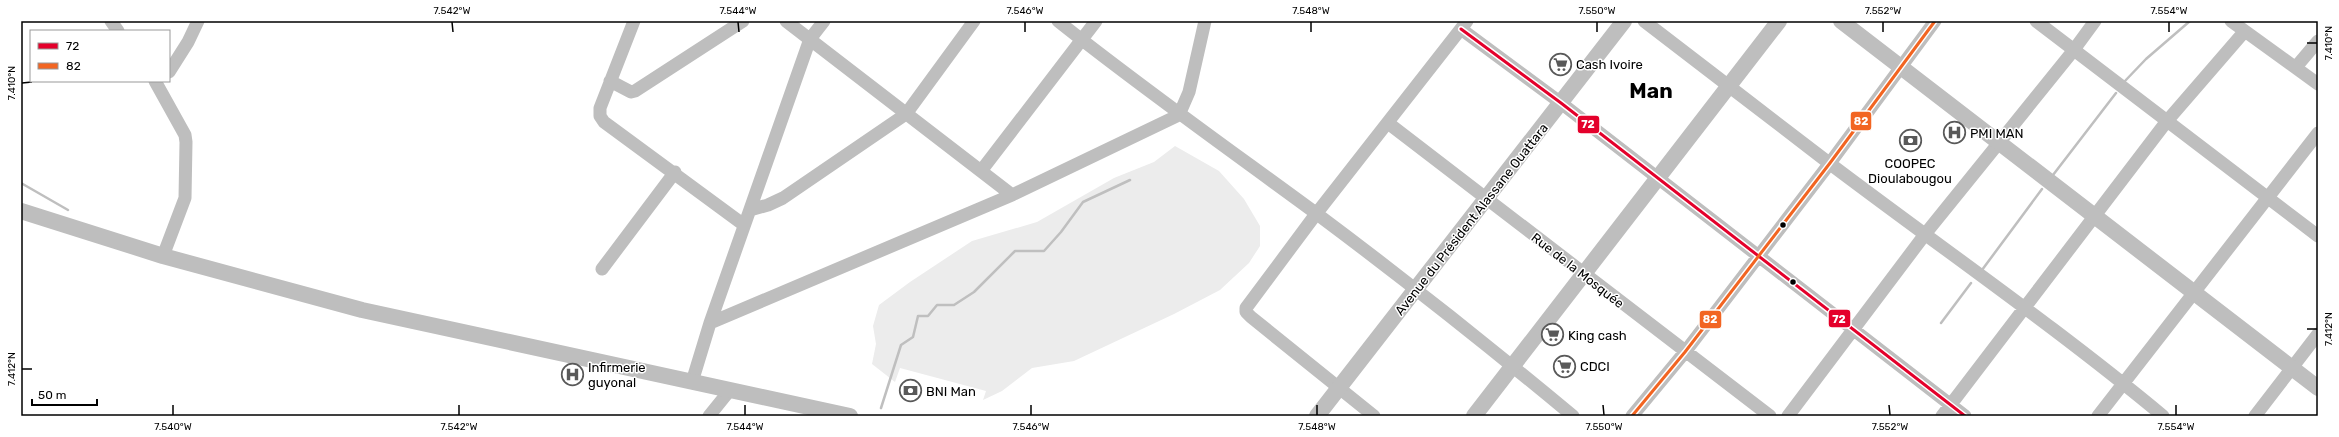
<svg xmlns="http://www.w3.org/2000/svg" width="2339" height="437" viewBox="0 0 2339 437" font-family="Rubik,sans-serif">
  <rect width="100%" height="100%" fill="#fff"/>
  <!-- green -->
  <path fill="#ececec" d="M1175,146L1219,171L1244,199L1260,226V246L1249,263L1220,290L1174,314L1074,361L1032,368L1002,391L983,400L986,391L900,368L895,382L872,364L876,344L873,326L879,305L910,282L972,241L1037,222L1114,178L1154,162Z"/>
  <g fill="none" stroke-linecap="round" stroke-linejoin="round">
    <!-- stream -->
    <path stroke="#bfbfbf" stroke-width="2.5" d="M2124,82L2146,59L2190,21
      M2053,175L2116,93
      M21,183L68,210
      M1982,270L2042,189
      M1941,323L1971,283
      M881,408L901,345L913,337L918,316H928L937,305H954L974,292L1015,251H1044L1061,232L1083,202L1130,180"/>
    <!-- minor -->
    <path stroke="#bebebe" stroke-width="13" d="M111,21L118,31
      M634,21L600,108V116L604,122L744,225
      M786,21L1012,195
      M1058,21C1142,88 1230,150 1317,214C1404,279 1490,347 1573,416
      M1644,21C1706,68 1767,116 1829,163C1940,247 2056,327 2163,416
      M2036,21L2318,236
      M2231,21L2318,84
      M1461,29L1561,103L1965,416
      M2296,67L2318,41
      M169,72L188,42L198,21
      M155,81L185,135L186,142L185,198L163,256
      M610,81L631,92L635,91L743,21
      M1388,123L1770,416
      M981,171L1096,21
      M750,210L768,205L783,198L906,114L974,21
      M602,269L675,172
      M710,323L1012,195L1179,115L1189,92L1205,21
      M692,382L710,323L810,39L824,21
      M709,416L730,390
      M1374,416L1251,317L1246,312V308L1316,214L1467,21
      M1632,416L1685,352L1830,163L1935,21
      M1788,416L1926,233L2073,51L2095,21
      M1942,416L2167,121L2244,32
      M2098,416L2318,133
      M2255,416L2318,334"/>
    <!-- major -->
    <path stroke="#bebebe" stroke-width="16" d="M1841,21L2318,388
      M21,211L163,256L362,310L850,416
      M1317,416L1624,21
      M1474,416L1779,21"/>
    <defs>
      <path id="bus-1" d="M1461,29L1561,103L1965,416"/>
      <path id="bus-2" d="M1632,416L1685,352L1830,163L1935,21"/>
    </defs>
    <!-- bus-1 casing -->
    <use href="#bus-1" stroke="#fff" stroke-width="6"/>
    <!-- bus-2 casing -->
    <use href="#bus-2" stroke="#fff" stroke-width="6"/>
    <!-- bus-1 -->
    <use href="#bus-1" stroke="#e4002b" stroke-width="3"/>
    <!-- bus-2 -->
    <use href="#bus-2" stroke="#f26522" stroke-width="3"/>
  </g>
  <!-- ticks -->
  <path fill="none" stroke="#000" stroke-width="1.5" d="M452,22L453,32M738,22L739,32M1025,22V32M1311,22V32M1597,22V32M1883,22V32M2169,22V32M2307,43H2317M22,83L32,82M2307,329H2317M22,369H32M173,405V415M459,405V415M745,405V415M1031,405V415M1317,405V415M1603,405L1604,415M1889,405L1890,415M2176,405V415"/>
  <!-- icons -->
  <defs>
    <symbol id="supermarket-ring" viewBox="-11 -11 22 22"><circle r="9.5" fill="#fff" stroke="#595959" stroke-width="1.5"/><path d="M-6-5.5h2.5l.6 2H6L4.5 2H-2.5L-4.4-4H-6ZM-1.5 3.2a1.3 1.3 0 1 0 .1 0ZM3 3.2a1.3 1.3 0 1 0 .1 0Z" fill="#595959"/></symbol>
    <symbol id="hospital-ring" viewBox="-11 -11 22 22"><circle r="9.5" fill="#fff" stroke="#595959" stroke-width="1.5"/><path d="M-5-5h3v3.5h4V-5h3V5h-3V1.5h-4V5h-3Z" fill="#595959"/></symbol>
    <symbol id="bank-ring" viewBox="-11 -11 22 22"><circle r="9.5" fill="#fff" stroke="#595959" stroke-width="1.5"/><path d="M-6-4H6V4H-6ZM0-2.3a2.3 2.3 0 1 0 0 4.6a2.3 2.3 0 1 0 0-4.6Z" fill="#595959"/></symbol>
  </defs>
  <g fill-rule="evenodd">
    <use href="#supermarket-ring" x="1548" y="52" width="25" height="25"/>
    <use href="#hospital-ring" x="1942" y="120" width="25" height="25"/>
    <use href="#bank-ring" x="1898" y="128" width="25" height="25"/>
    <use href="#supermarket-ring" x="1540" y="322" width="25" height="25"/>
    <use href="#supermarket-ring" x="1552" y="354" width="25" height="25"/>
    <use href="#hospital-ring" x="560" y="362" width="25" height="25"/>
    <use href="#bank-ring" x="898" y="378" width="25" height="25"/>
  </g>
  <!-- markers -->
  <g fill="#000" stroke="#fff" stroke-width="1.5">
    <circle cx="1783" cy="225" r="3.5"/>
    <circle cx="1793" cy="282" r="3.5"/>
  </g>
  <g text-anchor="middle" stroke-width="3" stroke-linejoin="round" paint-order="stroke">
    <!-- poi labels -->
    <g font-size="13" fill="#000" stroke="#fff" text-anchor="start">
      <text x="1576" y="69">Cash Ivoire</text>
      <text x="1970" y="138">PMI MAN</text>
      <text x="1910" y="168" text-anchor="middle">COOPEC<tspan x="1910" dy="15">Dioulabougou</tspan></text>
      <text x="1568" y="340">King cash</text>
      <text x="1580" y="371">CDCI</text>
      <text x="588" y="372">Infirmerie<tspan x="588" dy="15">guyonal</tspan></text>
      <text x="926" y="396">BNI Man</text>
    </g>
    <!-- street labels -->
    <g font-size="13" fill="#000" stroke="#fff">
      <text transform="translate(1471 219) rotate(-52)" y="5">Avenue du Président Alassane Ouattara</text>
      <text transform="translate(1578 270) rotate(38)" y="5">Rue de la Mosquée</text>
    </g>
    <!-- town labels -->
    <g font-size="21" font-weight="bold" fill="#000" stroke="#fff">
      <text x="1651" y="98">Man</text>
    </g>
  </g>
  <g stroke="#fff" stroke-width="1.5">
    <rect x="1850" y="111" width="22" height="20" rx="4" fill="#f26522"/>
    <rect x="1577" y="115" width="23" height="19" rx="4" fill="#e4002b"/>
    <rect x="1828" y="309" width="23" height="19" rx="4" fill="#e4002b"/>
    <rect x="1699" y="310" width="23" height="19" rx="4" fill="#f26522"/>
  </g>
  <g font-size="11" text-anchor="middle" font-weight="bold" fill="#fff">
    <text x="1861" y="125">82</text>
    <text x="1588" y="128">72</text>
    <text x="1839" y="323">72</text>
    <text x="1710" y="323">82</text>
  </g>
  <!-- border -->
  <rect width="2339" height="437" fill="none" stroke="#ffffff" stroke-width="44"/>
  <!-- legend -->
  <rect x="30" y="30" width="140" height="52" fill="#ffffff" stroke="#999999"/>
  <rect x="38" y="43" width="20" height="6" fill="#e4002b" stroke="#999999"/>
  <text x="66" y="50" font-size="12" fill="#000000">72</text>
  <rect x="38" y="63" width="20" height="6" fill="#f26522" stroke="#999999"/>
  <text x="66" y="70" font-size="12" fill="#000000">82</text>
  <!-- scale -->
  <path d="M32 399v6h65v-6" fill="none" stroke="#000000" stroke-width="2"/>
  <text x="38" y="399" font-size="12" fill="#000000" stroke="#ffffff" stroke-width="3" paint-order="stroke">50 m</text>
  <rect x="22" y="22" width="2295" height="393" fill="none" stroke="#000" stroke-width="1.5"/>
  <g font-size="10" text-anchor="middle" fill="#000">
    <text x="452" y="14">7.542°W</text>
    <text x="738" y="14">7.544°W</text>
    <text x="1025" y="14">7.546°W</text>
    <text x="1311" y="14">7.548°W</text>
    <text x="1597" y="14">7.550°W</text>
    <text x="1883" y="14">7.552°W</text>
    <text x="2169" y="14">7.554°W</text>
    <text transform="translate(2328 43) rotate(-90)" y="4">7.410°N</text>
    <text transform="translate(11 83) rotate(-90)" y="4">7.410°N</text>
    <text transform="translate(2328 329) rotate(-90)" y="4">7.412°N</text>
    <text transform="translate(11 369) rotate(-90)" y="4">7.412°N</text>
    <text x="173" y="430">7.540°W</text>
    <text x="459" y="430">7.542°W</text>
    <text x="745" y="430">7.544°W</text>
    <text x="1031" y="430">7.546°W</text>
    <text x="1317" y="430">7.548°W</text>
    <text x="1604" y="430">7.550°W</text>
    <text x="1890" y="430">7.552°W</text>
    <text x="2176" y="430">7.554°W</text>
  </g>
</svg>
